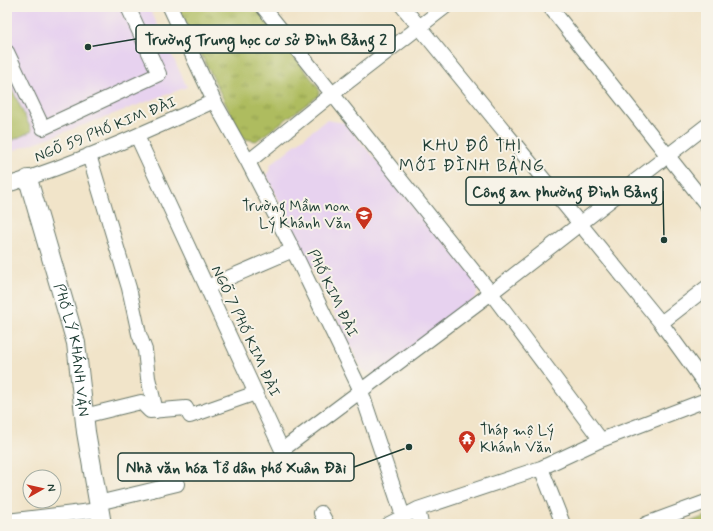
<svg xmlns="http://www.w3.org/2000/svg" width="713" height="531" viewBox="0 0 713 531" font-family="Mynerve,sans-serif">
  <defs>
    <pattern id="park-tufts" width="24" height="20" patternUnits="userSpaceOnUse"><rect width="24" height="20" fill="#aebc5e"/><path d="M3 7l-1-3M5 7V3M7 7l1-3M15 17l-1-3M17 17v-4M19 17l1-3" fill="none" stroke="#8d9a4e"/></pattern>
  </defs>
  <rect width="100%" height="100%" fill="#f7f3e8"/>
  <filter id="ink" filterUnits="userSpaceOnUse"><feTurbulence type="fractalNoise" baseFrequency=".025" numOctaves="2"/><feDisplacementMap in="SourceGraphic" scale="8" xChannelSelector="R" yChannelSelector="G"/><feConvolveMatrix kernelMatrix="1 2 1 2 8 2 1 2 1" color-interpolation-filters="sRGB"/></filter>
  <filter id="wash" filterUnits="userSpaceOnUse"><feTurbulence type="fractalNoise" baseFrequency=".012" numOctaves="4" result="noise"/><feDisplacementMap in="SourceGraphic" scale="16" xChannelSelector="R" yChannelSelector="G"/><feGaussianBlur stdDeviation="0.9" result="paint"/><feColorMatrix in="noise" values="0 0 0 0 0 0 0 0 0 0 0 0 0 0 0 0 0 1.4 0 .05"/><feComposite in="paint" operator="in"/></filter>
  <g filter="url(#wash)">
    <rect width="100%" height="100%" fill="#f1e4c9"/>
    <!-- built -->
    <path fill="#e7d2ef" d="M7,7H149L187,87L7,153Z
      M326,120L345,123L480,284L476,297L377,374L363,371L267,176L271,164Z"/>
    <!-- park -->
    <path fill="url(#park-tufts)" stroke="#667c49" d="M178,7H255L318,87L319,92L318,96L256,141L246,139L240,133Z
      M706,516V524H684Z"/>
    <!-- pitch -->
    <path fill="#aebc5e" stroke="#667c49" d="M10,85L32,131L7,143V86Z"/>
  </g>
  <g filter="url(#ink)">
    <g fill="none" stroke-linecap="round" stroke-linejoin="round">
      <defs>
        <path id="minor" d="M170,7L214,101L248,162L293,250L361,391L403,516
          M263,7L491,293L601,440
          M403,7L661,323L706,385
          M550,7L706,204
          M7,52L43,128L159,74L128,7
          M137,136L282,450L491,293L706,126
          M89,155L129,288L139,334L145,350L148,378L156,411
          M248,162L331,95L445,7
          M7,185C78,163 146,132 214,101
          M207,287L293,250
          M661,323L706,288
          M84,416L141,402L150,411L186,408L190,416L256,393
          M541,468L563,524
          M98,503L177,484
          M418,509L421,524
          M321,513L327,524
          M7,521L99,510
          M389,524L418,509L541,468L601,440L706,400
          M646,524L706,502"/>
        <g id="major">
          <path id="s1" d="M28,179L76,343L86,432L102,524"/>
        </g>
      </defs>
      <!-- minor casing -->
      <use href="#minor" stroke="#687768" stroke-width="16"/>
      <!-- major casing -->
      <use href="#major" stroke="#687768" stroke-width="20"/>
      <!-- minor -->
      <use href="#minor" stroke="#fff" stroke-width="14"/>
      <!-- major -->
      <use href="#major" stroke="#fff" stroke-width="18"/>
    </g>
  </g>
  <!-- icons -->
  <defs>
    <symbol id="school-pin" viewBox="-11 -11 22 30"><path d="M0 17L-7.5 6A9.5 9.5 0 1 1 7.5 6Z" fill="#c8321e" stroke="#f7f3e8"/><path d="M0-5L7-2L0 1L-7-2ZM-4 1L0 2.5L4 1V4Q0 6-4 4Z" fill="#fff"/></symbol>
    <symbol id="temple-pin" viewBox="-11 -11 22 30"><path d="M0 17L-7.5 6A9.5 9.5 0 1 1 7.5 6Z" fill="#c8321e" stroke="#f7f3e8"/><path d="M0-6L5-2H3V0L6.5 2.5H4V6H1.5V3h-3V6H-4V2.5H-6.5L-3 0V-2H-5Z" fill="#fff"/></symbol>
  </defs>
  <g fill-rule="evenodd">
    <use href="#school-pin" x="354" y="205" width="20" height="27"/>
    <use href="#temple-pin" x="457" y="429" width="20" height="27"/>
  </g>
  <g text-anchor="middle" stroke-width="4" stroke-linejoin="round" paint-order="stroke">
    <!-- street labels -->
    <g font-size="15" fill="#1f3d34" stroke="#f7f3e8">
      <text transform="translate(105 129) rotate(-22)" y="5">NGÕ 59 PHỐ KIM ĐÀI</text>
      <text transform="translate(333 293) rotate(64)" y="5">PHỐ KIM ĐÀI</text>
      <text transform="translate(246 331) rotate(65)" y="5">NGÕ 7 PHỐ KIM ĐÀI</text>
      <text dy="5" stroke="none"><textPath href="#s1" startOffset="177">PHỐ LÝ KHÁNH VĂN</textPath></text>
    </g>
    <!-- poi labels -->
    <g font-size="15" fill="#1f3d34" stroke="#f7f3e8" text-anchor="end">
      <text x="351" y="211">Trường Mầm non<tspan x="351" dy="17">Lý Khánh Văn</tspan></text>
      <text x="480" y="435" text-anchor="start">Tháp mộ Lý<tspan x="480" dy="17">Khánh Văn</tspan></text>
    </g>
    <!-- quarter labels -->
    <g font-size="17" letter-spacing="1" fill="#1f3d34" stroke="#f7f3e8">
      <text x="472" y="151">KHU ĐÔ THỊ<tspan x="472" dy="20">MỚI ĐÌNH BẢNG</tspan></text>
    </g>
  </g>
  <!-- callouts -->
  <path fill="none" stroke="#1f3d34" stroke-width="1.5" d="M88 47L136 39M664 240L663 191M409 447L354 467"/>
  <g fill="#1f3d34" stroke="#f7f3e8" stroke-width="1.5">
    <circle cx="88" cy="47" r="4"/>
    <circle cx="664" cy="240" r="4"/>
    <circle cx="409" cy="447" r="4"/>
  </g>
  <g fill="#f7f3e8" stroke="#1f3d34" stroke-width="1.5">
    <rect x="136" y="25" width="259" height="28" rx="4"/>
    <rect x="466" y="177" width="197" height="28" rx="4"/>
    <rect x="118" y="453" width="236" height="28" rx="4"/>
  </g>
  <g font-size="16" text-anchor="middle" font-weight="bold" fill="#1f3d34">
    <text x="266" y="45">Trường Trung học cơ sở Đình Bảng 2</text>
    <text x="565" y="197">Công an phường Đình Bảng</text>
    <text x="236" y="473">Nhà văn hóa Tổ dân phố Xuân Đài</text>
  </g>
  <!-- margin -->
  <rect width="713" height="531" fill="none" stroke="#f7f3e8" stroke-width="24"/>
  <!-- north arrow -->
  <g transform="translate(42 489) rotate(82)"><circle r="19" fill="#f7f3e8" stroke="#a1aaa0"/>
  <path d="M0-3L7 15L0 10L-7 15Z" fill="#c8321e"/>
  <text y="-6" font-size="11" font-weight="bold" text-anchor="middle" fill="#1f3d34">N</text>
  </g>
</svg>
